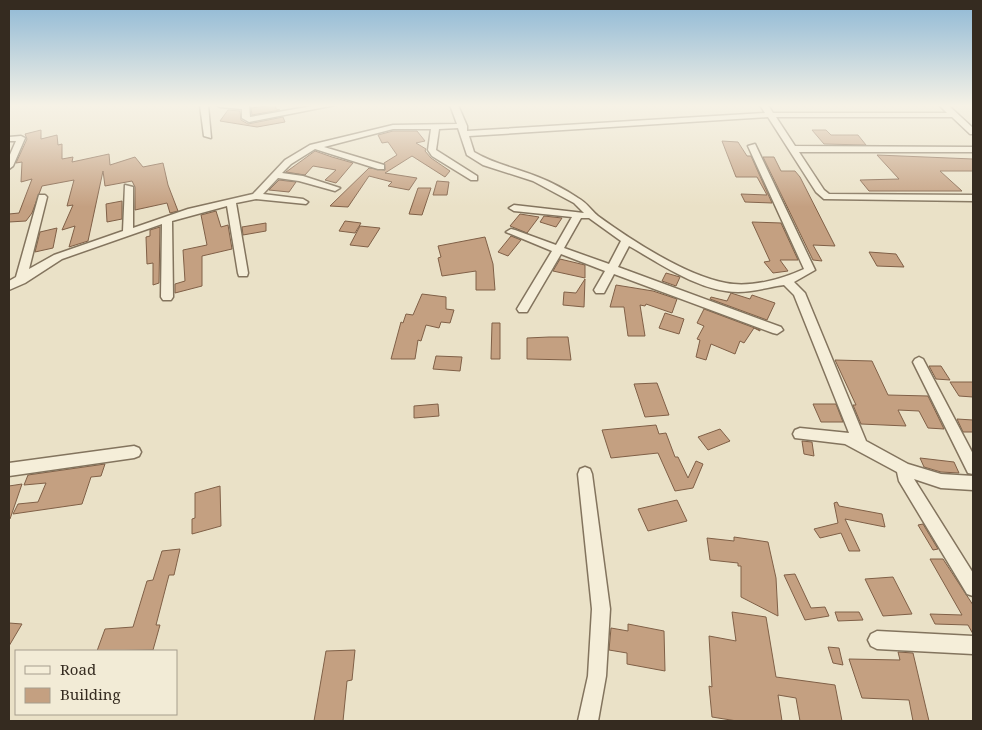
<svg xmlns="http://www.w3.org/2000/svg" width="982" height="730" viewBox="0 0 982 730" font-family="'Noto Serif',serif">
  <rect width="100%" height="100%" fill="#eae1c7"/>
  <!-- building -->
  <path fill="#c4a081" stroke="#806047" d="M275,105L276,109L280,110L252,115L251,108Z
    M228,110L240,111L241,120L248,124L283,117L285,122L257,127L220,121Z
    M41,130V139L57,135L58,145L62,144V159L73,157L72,162L109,154L110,165L135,157L143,167L163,163L168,185L178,211L170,213L167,203L135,210V187L132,181L105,186L103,171L88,241L69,247L75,226L62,230L73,205L67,206L74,180L42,186L32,213L26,221L9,222V214L19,213L32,179L21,182L22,162L16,163L27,139L25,134Z
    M812,130H826L831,135H858L866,145L824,144Z
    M393,131H417L425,141L416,143L426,149L425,151L431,158L450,171L445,177L412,156L385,173L417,178L409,190L388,186L392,182L369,176L348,207L330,206L369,168L385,170L384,163L397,155L388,142L382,143L378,135Z
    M722,141L738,142L747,156H751L772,203L745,202L741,194L767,195L757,177H736Z
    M315,151L332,157L353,163L336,183L325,180L336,170L313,166L305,175L286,172Z
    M877,155L973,159V171H940L962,191H869L860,180L899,179Z
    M763,157H774L781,171H795L800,177L835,246L813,245L822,261L813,260Z
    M279,180L296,182L289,192L269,190Z
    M437,181L449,182L447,195H433Z
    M418,188H431L422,215L409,214Z
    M122,201V219L107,222L106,204Z
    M216,211L221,227L228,225L232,249L202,256V286L175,293V284L185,281L183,250L207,245L201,215Z
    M520,214L539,217L527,233L510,226Z
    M544,216L562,218L556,227L540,222Z
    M345,221L361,223L355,233L339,231Z
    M752,222L781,223L798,260H780L788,271L773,273L764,262L770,261Z
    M266,223V231L243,235L242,227Z
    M360,226L380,228L368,247L350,245Z
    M160,227L159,283L153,285V263L147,264L146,237L150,236V230Z
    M57,228L53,248L35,252L40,232Z
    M511,236L521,240L508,256L498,252Z
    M485,237L493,264L495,290H476V271L442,276L438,258L441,257L438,246Z
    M869,252L896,254L904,267L877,266Z
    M560,259L585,265V278L553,271Z
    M666,273L680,277L676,286L662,281Z
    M585,279L584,307L563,305L564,292L576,293Z
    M616,285L653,291L677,299L672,313L646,304L645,306L640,305L645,336H628L624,307H610Z
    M731,293L750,299L752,295L775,303L767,320L710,299L711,297L727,301Z
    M422,294L446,297V309L454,310L450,323L441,322L439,328L426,325L421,341L418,340L415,359H391L401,322L403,323L406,314L413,315Z
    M704,309L760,330V331L754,328L744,343L740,341L735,354L711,344L706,360L696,357L700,340L697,339L704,326L697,323Z
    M665,313L684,319L679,334L659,328Z
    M492,323H500V359H491Z
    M549,337H568L571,360L527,359V338Z
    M436,356L462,357L460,371L433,369Z
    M835,360L872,361L888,395L928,396L944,429L928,428L919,411L898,410L906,426L861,424L853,405H856Z
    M929,366H941L950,380L936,379Z
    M950,382H973V397L959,396Z
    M657,383L669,415L645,417L634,384Z
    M438,404L439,416L414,418V406Z
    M813,404H836L843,422H821Z
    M957,419L973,420V432H963Z
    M656,425L659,434L666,433L675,457H678L688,478L696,461L703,464L693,488L675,491L658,453L611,458L602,430Z
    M720,429L730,441L708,450L698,437Z
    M802,441L812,442L814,456L804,454Z
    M920,458L954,462L959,473L941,472L924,467Z
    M105,464L101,476L91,477L82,504L13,514L18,504L38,502L46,483L24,485L28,475Z
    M22,484L10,519H9V486Z
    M220,486L221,526L192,534V519L195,518V493Z
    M677,500L687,521L648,531L638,509Z
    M837,502L839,506L882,514L885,527L845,519L860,551H849L841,533L820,538L814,529L838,523L834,503Z
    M923,524L938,549L933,550L918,525Z
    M734,537L768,542L776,578L778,616L741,597V566H738V563L710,560L707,538L734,541Z
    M180,549L174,575H169L156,625H160L153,650L97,651L105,629L133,627L147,581L153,580L162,551Z
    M930,559H943L973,605V634L968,625L935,624L930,614L962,615Z
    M795,574L811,608L825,607L829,616L805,620L784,575Z
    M893,577L912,614L883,616L865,579Z
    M732,612L766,617L776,677L835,685L842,721H800L796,698L778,695L782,721H737L712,717L709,686L712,687L709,636L736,641Z
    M835,612H859L863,620L838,621Z
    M9,623L22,624L9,646Z
    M628,624L664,631L665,671L627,664V653L609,650L611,628L628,631Z
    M828,647L839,648L843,665L833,663Z
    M355,650L352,680L347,681L343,721H314L326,651Z
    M898,652L913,653L929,721H913L909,700L862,698L849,659L900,660Z"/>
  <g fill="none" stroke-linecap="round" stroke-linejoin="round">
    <defs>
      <path id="minor" d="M200,105H208L211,138L204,136Z
        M216,105H249L250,117L318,105H335L249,122L242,118V109L220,107Z
        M450,105H458L467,126V131L765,113L760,105H768L773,113H947L939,105H948L973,128V134H970L952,117H776L795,146L973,147V152H799L824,190L829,194L973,195V201L824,199L816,192L768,117L469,136L474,152C494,164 516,168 538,177C551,182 566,190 578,198C586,202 591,210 598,216C631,240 686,276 726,283C751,288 782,279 804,269L748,146L755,144L815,270L794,282L805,293L866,441L908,464L941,474L973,476V490L941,488L914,479L973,573V596L967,594L899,481L897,472L845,444L795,438L793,434L795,430L800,428L849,433L794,295L784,285C769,287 753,292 738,292C700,292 661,264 629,246L618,267L781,327L783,330L777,334L773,333L614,274L604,293H596L594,290L605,271L561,254L527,312H519L517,309L552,251L506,232L511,229L515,230L556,245L572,217L514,211L509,208L514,205L584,213L574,203L533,181L483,165L467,155L458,128L439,129L436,150L477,176V180H471L432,156L428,150L431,129H393L324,147L384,165V169H378L315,149L291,164L282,173L303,176L340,188L335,191L299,181L278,178L263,194L303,199L308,202L306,204L256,199L236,203L248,273L247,276H239L238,273L227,206L172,221L173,297L171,300H163L161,297L162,224L62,259L25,283L9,290V281L16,277L39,195H45L47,197L29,269L54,255L123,231L125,185L133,187V228L188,209L253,194L285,160L310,145L393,125L457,124ZM581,218H589L621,241L609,264L564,248Z
        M21,136L25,138L13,166L9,169V157L16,141H9V137Z
        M919,357L923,359L973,454V474L968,473L913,362L915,359Z
        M134,446L139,448L141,452L139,456L134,458L9,476V463Z
        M585,467L590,469L592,474L610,609L606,676L598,721H578L588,676L592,609L578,474L580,469Z
        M877,631L973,636V654L877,649L871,646L868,640L871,634Z"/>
    </defs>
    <!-- minor casing -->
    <use href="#minor" stroke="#83745e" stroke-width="3"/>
    <!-- minor -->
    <use href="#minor" fill="#f5eed9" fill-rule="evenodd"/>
  </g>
  <!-- sky -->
  <linearGradient id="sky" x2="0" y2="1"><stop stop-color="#8eb8d5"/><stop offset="0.51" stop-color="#f6f2e6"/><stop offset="1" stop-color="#f6f2e6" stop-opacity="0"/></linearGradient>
  <rect width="982" height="207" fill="url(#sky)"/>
  <!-- border -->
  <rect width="982" height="730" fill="none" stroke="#352b20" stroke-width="20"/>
  <!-- legend -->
  <rect x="15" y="650" width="162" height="65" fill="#f2ebd6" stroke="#a69e8d"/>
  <rect x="25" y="666" width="25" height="8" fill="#f5eed9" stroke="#a69e8d"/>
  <text x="60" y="675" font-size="15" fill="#352b20">Road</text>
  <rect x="25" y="688" width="25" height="15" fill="#c4a081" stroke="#a69e8d"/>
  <text x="60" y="700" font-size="15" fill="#352b20">Building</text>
</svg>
